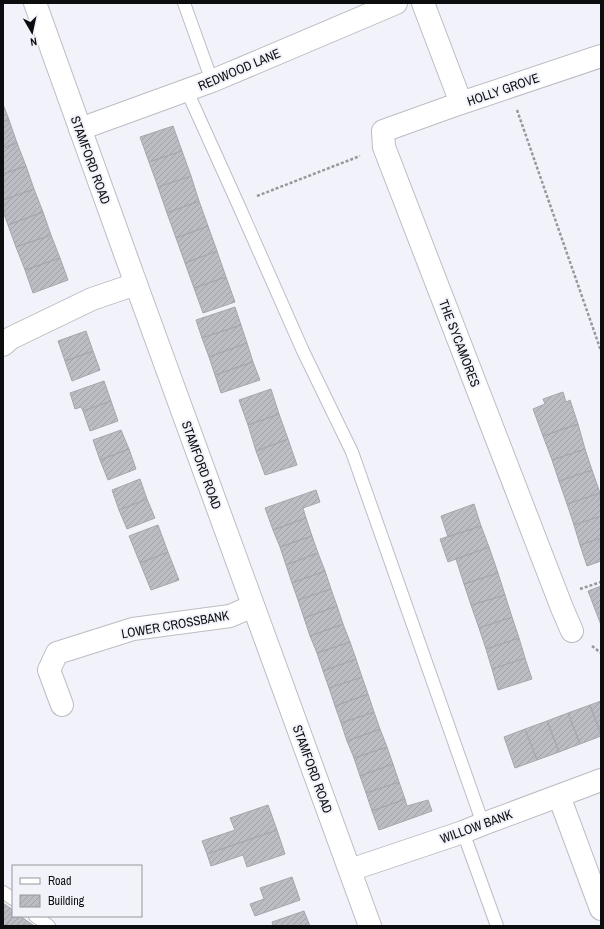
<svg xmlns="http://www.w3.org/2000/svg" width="604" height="929" viewBox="0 0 604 929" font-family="'Archivo Narrow',sans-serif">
  <defs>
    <pattern id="building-hatch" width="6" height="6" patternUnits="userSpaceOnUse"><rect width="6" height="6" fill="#bcbdc4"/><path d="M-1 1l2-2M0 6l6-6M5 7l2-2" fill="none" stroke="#a0a1a7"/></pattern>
  </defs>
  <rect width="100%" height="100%" fill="#f2f3fa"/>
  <!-- building -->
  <path fill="url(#building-hatch)" stroke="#a6a7ad" d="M3,104L9,120L3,122Z
    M9,120L17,143L3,148V122Z
    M173,126L182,151L149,162L140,137Z
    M17,143L26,166L3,174V148Z
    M182,151L191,176L158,187L149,162Z
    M26,166L34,189L3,200V174Z
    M191,176L199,201L167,213L158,187Z
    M34,189L43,212L8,225L3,211V200Z
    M199,201L208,226L176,238L167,213Z
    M43,212L51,235L16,247L8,225Z
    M208,226L217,251L185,263L176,238Z
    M51,235L60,258L25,270L16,247Z
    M217,251L226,277L194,288L185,263Z
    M60,258L68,280L33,293L25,270Z
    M226,277L235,302L203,313L194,288Z
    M235,307L241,325L202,338L196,320Z
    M241,325L247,343L209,357L202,338Z
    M86,331L93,351L65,361L58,341Z
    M247,343L253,362L215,375L209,357Z
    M93,351L100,370L72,381L65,361Z
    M253,362L260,380L221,393L215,375Z
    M104,381L111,401L83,411L81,407L75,409L70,393Z
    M271,389L279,414L248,425L239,400Z
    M563,392L566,402L570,400L578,424L543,436L533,409L545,404L543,399Z
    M111,401L118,421L90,431L83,411Z
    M279,414L288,439L256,451L248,425Z
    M578,424L585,449L552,460L543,436Z
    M121,430L129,449L100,460L93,440Z
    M288,439L297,465L265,475L256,451Z
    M129,449L136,469L108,480L100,460Z
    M585,449L592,470L559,481L552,460Z
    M592,470L600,493L567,504L559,481Z
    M140,479L147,499L119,510L112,490Z
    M316,490L320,502L303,508L306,518L273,530L265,508Z
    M600,493L601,516L574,525L567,504Z
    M147,499L155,518L127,529L119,510Z
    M474,504L481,526L448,537L441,516Z
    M601,516V538L580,545L574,525Z
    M306,518L312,536L280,547L273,530Z
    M158,525L168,552L140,563L129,536Z
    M481,526L489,547L448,562L440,539Z
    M312,536L318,553L286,565L280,547Z
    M601,538V561L587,566L580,545Z
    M489,547L498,573L464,584L456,559Z
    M168,552L179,580L151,590L140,563Z
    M318,553L325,571L292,583L286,565Z
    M325,571L331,589L298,600L292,583Z
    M498,573L505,595L471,605L464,584Z
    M601,586V625L588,591Z
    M331,589L337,606L304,618L298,600Z
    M505,595L512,617L479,628L471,605Z
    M337,606L343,624L310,636L304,618Z
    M512,617L519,638L486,649L479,628Z
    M343,624L350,642L317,653L310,636Z
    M519,638L525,658L492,669L486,649Z
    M350,642L356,659L323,671L317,653Z
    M525,658L532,679L498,690L492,669Z
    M356,659L362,677L329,688L323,671Z
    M362,677L368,694L335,706L329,688Z
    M368,694L374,712L341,723L335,706Z
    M601,701V733L590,705Z
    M590,705L601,736L580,744L568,713Z
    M374,712L380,729L347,741L341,723Z
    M568,713L580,744L559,752L547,721Z
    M547,721L559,752L537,760L525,729Z
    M380,729L387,747L354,758L347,741Z
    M525,729L537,760L515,768L504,737Z
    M387,747L393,764L360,776L354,758Z
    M393,764L399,782L366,793L360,776Z
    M399,782L405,799L372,811L366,793Z
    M405,799L407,806L428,800L432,811L379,830L372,811Z
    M268,805L277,830L207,854L202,841L235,830L230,818Z
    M277,830L285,854L247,867L243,855L211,866L207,854Z
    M292,877L300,900L255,916L250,904L264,899L260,888Z
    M3,903L13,910V916L6,926H3Z
    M304,911L310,926H273L272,922Z
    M13,916H20L33,925L6,926Z"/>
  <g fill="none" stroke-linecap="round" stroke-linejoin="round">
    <defs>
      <path id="service" d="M184,3L212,81
        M187,91L238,204L303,351L352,452L483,824
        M463,832L497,926
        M3,892L13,899
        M35,916L49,926"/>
      <path id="minor" d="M423,3L461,103L601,56
        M461,103L383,131L384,147L562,608L572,631
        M80,129L212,81L396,3
        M3,345L11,338L92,299L136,284
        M62,705L49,670L57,653L133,629L230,616L253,606
        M559,796L601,909
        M350,870L463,832L483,824L601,780"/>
      <path id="tertiary" d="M35,3L136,284L370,926"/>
    </defs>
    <!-- service casing -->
    <use href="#service" stroke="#bcbdc4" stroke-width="14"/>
    <!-- minor casing -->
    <use href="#minor" stroke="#bcbdc4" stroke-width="24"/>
    <!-- tertiary casing -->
    <use href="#tertiary" stroke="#bcbdc4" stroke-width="24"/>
    <!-- path -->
    <path stroke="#97989d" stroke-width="2.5" stroke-dasharray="3 2" stroke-linecap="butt" d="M517,110L601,351
      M257,196L360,156
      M580,589L601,582
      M592,646L601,653"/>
    <!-- service -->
    <use href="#service" stroke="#fff" stroke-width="12"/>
    <!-- minor -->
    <use href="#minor" stroke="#fff" stroke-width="22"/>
    <!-- tertiary -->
    <use href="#tertiary" stroke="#fff" stroke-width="22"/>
  </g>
  <g text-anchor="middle" stroke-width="4" stroke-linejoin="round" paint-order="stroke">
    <!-- street labels -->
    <g font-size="13" fill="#0c0d0f" stroke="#f2f3fa">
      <text transform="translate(239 69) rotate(-23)" y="5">REDWOOD LANE</text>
      <text transform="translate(503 89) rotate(-19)" y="5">HOLLY GROVE</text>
      <text transform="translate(91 160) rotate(70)" y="5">STAMFORD ROAD</text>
      <text transform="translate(460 343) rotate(69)" y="5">THE SYCAMORES</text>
      <text transform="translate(202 465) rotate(70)" y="5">STAMFORD ROAD</text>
      <text transform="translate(175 624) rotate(-10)" y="5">LOWER CROSSBANK</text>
      <text transform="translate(313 769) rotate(70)" y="5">STAMFORD ROAD</text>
      <text transform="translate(476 826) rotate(-20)" y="5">WILLOW BANK</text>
    </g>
  </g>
  <!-- border -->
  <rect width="604" height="929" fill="none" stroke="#0c0d0f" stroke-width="8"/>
  <!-- legend -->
  <rect x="12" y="865" width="130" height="52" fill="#f2f3fa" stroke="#96979c"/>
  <rect x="20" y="878" width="20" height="6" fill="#ffffff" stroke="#96979c"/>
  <text x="48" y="885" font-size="12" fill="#0c0d0f">Road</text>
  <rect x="20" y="895" width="20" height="12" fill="url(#building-hatch)" stroke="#96979c"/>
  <text x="48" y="905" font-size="12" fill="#0c0d0f">Building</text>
  <!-- north arrow -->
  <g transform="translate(32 32) rotate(171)" stroke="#f2f3fa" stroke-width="3" paint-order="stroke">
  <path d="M0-3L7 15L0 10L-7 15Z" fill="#0c0d0f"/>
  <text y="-6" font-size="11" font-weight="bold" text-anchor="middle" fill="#0c0d0f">N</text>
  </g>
</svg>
